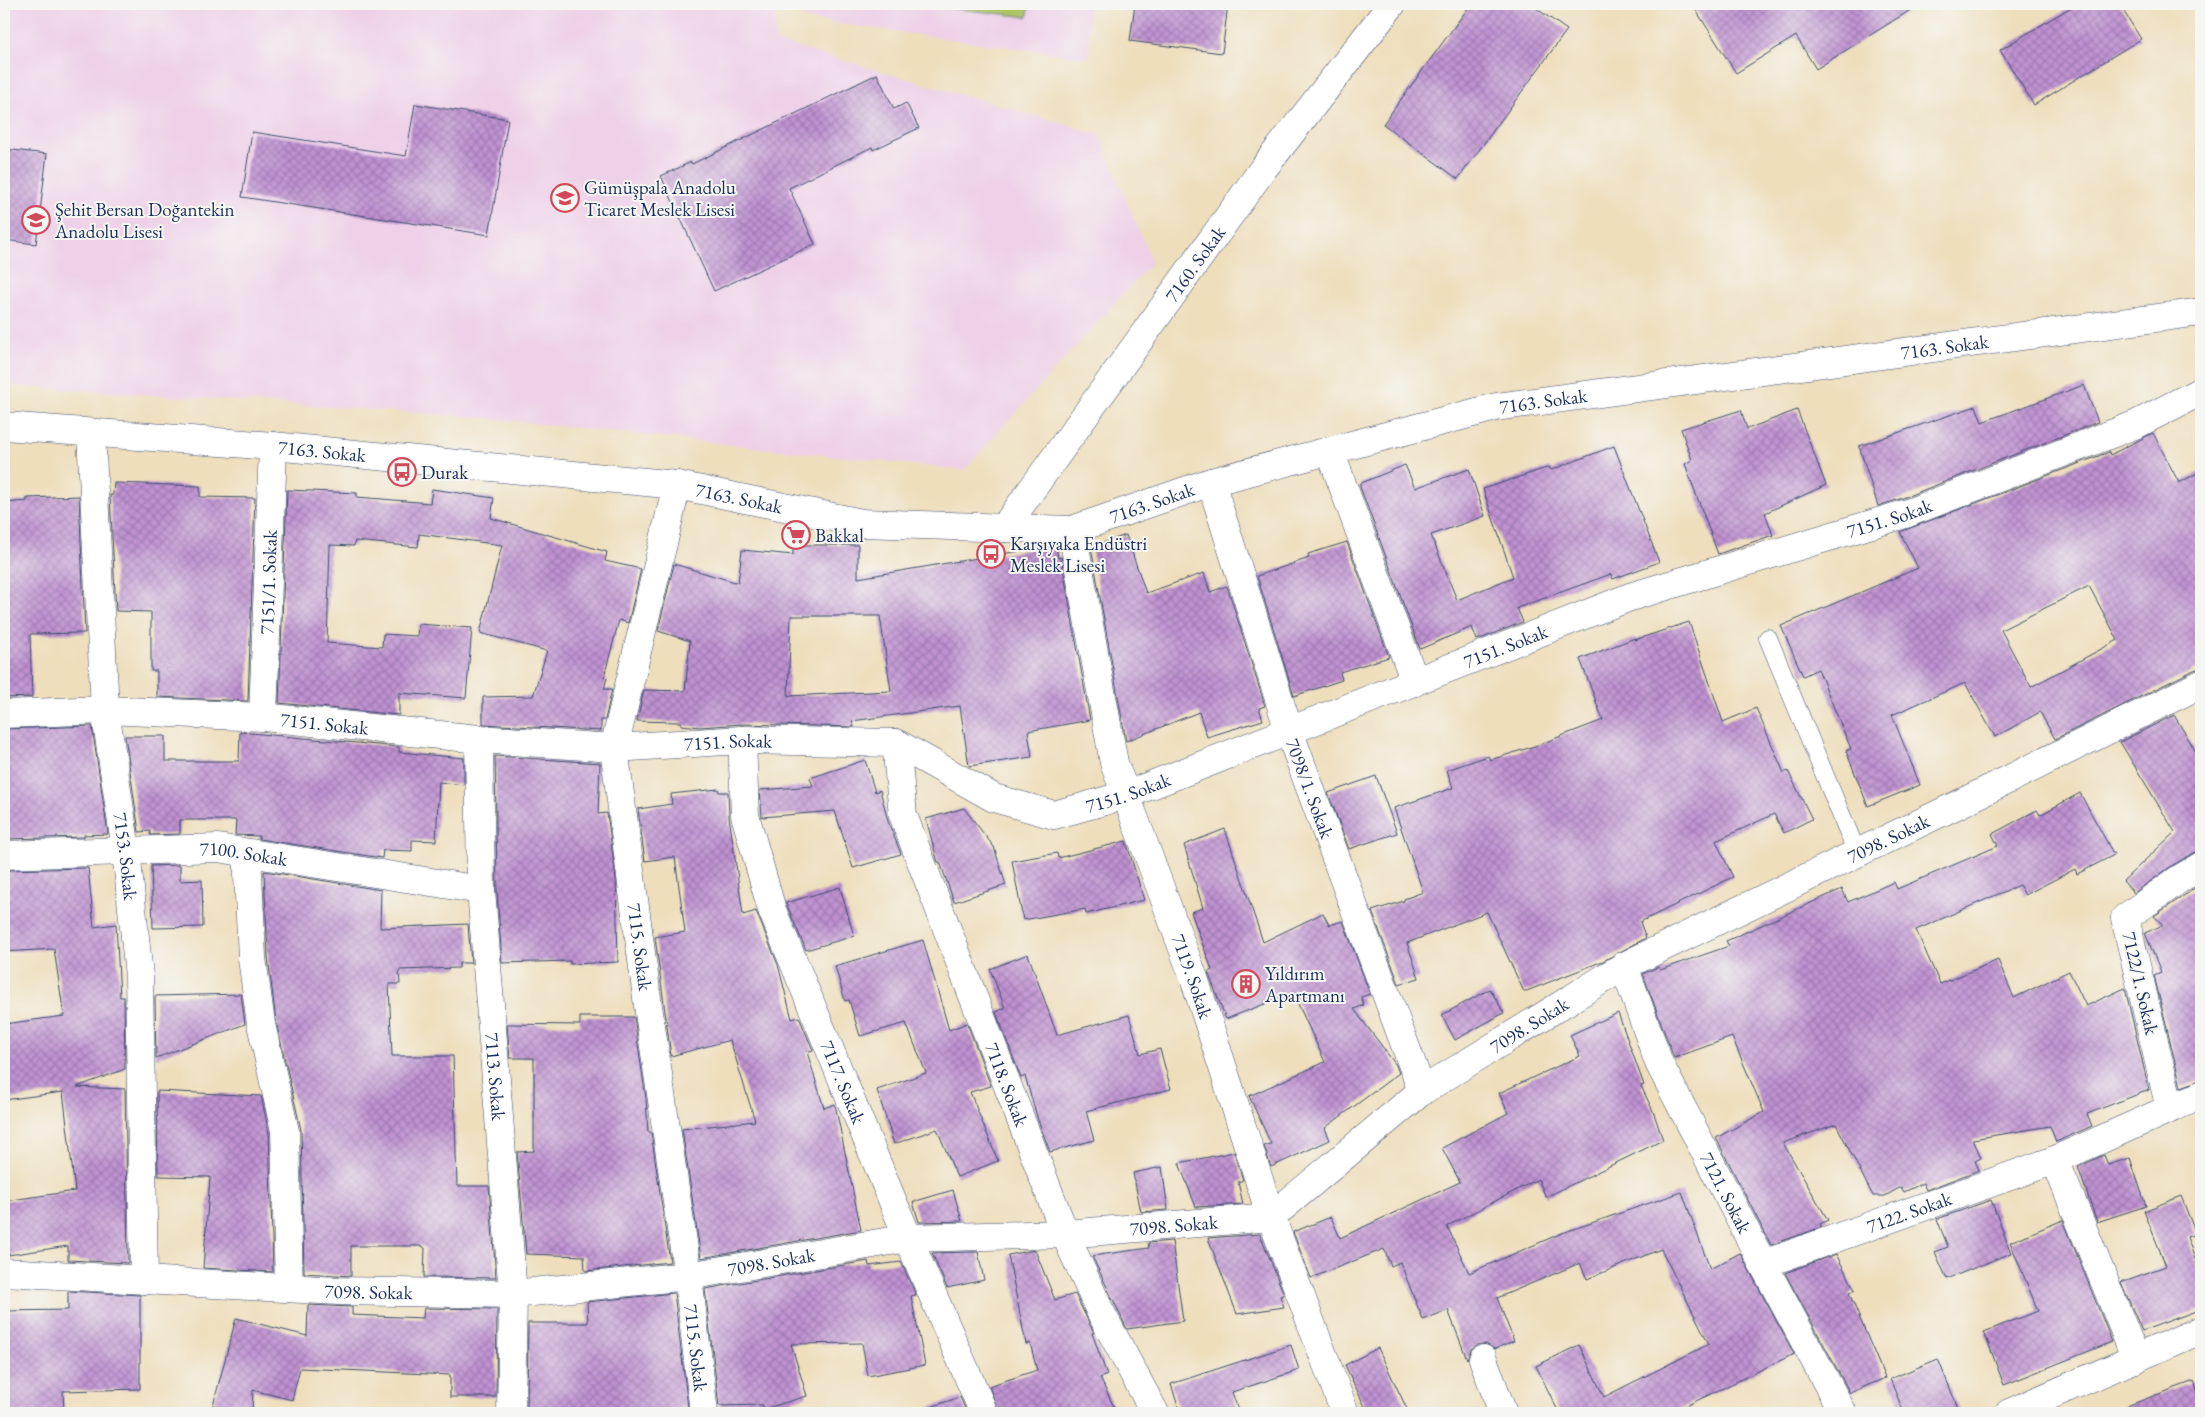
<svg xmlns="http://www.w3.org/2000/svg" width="2205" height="1417" viewBox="0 0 2205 1417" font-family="'EB Garamond',serif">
  <defs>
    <pattern id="building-cross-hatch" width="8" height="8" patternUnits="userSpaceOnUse" patternTransform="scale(1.25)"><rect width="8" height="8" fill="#c092d2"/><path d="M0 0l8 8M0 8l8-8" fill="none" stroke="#9b78ae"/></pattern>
  </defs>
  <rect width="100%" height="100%" fill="#f6f6f2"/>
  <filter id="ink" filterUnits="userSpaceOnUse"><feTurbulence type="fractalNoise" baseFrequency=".02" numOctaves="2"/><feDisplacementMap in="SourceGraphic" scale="10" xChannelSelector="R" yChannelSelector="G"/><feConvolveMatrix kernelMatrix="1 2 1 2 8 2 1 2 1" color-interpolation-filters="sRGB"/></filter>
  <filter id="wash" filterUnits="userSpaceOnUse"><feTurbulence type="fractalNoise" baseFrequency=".0096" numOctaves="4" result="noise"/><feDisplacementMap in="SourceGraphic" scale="20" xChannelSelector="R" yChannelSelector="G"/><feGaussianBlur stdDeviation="1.12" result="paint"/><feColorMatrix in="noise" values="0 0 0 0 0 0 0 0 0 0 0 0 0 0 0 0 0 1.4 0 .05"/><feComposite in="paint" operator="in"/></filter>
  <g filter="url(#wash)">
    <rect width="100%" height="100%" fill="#eedebc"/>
    <!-- built -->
    <path fill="#eed0e8" d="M4,4H776L775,41L1099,134L1152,262L964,470L475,417L4,385Z
      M806,4H1089V58L804,19Z"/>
    <!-- pitch -->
    <path fill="#acc368" stroke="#647963" d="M913,4H1029L1028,17Z"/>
    <g id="blocks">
      <!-- building -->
      <path fill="url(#building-cross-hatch)" fill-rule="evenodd" d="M1135,4H1228L1222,53L1130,41Z
        M1471,4H1530L1567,30L1458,179L1383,124Z
        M1692,4H1920L1816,69L1796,36L1736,73Z
        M2076,4H2119L2141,39L2034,105L2000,50Z
        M877,74L894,109L906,103L919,128L873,150L872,147L789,188L815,244L714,291L661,176L691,162L692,164Z
        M415,104L508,119L489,235L242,197L252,132L406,156Z
        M4,149L47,154L36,244L4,240Z
        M2084,385L2098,422L1903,498L1878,506L1859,446L1976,406L1982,422Z
        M1741,410L1747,429L1797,410L1826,485L1765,513L1773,535L1718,554L1685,464L1692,460L1681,429Z
        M2153,433L2179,483L2201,471V668L2194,670L2055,739L2040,712L1995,737L1965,683L1892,715L1920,785L1868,806L1846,751L1851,749L1818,669L1803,676L1781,626L1918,568L1900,532L2109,452L2110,455ZM2089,586L2118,640L2031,687L2001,630Z
        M1614,446L1659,562L1613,579L1611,574L1517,608L1523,622L1477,640L1472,627L1420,649L1359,484L1405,465L1415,488L1469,469L1485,516L1431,535L1457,600L1513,577L1483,489L1549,467L1551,470Z
        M114,483L200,486V497L255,498L248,701L157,697V671H151V612L116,611L110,495H113Z
        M432,489L494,498L491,518L607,552L605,561L641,569L628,623L619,620L604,677L607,678L604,689H612L605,720H601V731L483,724V697L533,696L547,651L480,633L502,545L419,534L418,547L355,541L354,546L330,545L327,643L382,647L383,634L417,636L418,624L472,628L466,698L399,693V715L279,703L287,490L357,493V497L430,503Z
        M79,496L85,633L30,634L32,697L4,698V503L27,501V498Z
        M1126,535L1146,593L1204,573L1210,592L1227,586L1265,706L1259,708L1263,720L1207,737L1199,712L1126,741L1091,547Z
        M1347,542L1389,657L1340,672L1342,680L1294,696L1257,576L1309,558L1308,554Z
        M793,545H858V578L1056,545L1058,558L1061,557L1090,720L1028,731L1032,757L969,766L960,706L852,721L854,727L742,724L700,727L681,725V722L637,721L644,690L685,691L690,641L658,631L674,564L738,583L742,550L793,555ZM791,616H880L891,691L788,696Z
        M1689,622L1723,722L1756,708L1784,773L1788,771L1812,819L1784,833L1774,814L1716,841L1733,877L1640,922L1646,938L1603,961L1524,992L1487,912L1407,943L1419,978L1399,984L1372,911L1404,901V899L1423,892L1394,808L1453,788L1447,770L1488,756L1490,760L1538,745L1603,720L1580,659L1635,638V640Z
        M2174,715L2201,760V850L2193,853L2173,865L2134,893L2123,881L2175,832L2120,742Z
        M92,726L108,834L84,835V837L4,839V729Z
        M240,732L399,747V752L464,758V785L439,782L436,841L412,840V851L383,850L382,858L259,839V836L235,835L236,820H180V834L150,835V831L139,832L125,736H165V761H239Z
        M495,756L600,763L598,814L607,813L616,879L618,962L570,964V961L502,963L497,889Z
        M865,760L875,792L880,790L888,821L901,854L853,868L835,811L762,817L760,790L813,786L810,778Z
        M1376,776L1397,833L1349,849L1328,793Z
        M718,789L719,792H728L729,816L743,915L756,911L778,965L792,1019L799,1017L813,1050L807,1052L824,1108L835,1104L861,1230L701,1258L682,1129L755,1121L730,1040L671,1056L655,937L685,932L675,857L645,861L638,809L672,804L671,794Z
        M2080,793L2114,855L2077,874L2075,869L2025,895L2019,885L1916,930L1940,984L1998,960L2014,998L2069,971L2086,1006L2125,988L2149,1090L2087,1114L2092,1126L2056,1142L2050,1126L1973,1139L1981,1158L1975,1161L1979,1170L1926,1190L1923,1183L1904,1192L1901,1187L1885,1196H1873L1836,1124L1783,1143L1828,1220L1820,1224L1822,1227L1771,1245L1716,1138L1764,1112L1732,1037L1674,1058L1643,974L1658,967L1660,970L1729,946L1726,941L1842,889L1848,902L1894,882L1897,889L1998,846L1992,834L2037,810L2040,815Z
        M964,808L994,847L1006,885L954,902L940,862H938L937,859L926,819Z
        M1225,829L1263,942L1323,913L1329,925L1343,921L1370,994L1361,997L1364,1005L1354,1009L1396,1065L1399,1073L1325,1128L1330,1140L1271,1167L1264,1146L1271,1144L1249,1096L1325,1062L1293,993L1226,1019L1208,972L1212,970L1191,912L1203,908L1184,845Z
        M1126,841L1144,900L1086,914L1085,909L1023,920L1012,861L1057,853L1058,858Z
        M180,865V881L202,880L203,927L153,928L151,866Z
        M88,868L94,927L116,924L120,997H124L125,1069L77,1087L125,1089L128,1263L68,1260V1246L8,1255L4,1228V1201L75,1191L63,1092L4,1100V1024L64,1016L54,949L4,952V870Z
        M264,871L381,890L380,928L468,924L471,963H459V968L399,970L400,984H389L392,1056H453L457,1186H489L496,1278L424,1277L425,1248L422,1246H351V1276L304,1273L301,1130L276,1021L268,957Z
        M2201,884V1080L2181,1087L2154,975L2161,972L2145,933L2163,925L2154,916Z
        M840,887L854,936L806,950L786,903Z
        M923,940L949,1030L967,1023L991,1086L970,1092L998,1161L957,1177L937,1129L894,1144L877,1090L926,1073L906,1023L860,1036L849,1000L845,1001L835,966Z
        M1028,954L1057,1035L1129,1015L1140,1054L1160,1049L1171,1089L1086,1111L1094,1140L1050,1152L1038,1120L1025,1076L1021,1078L996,1012L1005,1008L990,969Z
        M1490,989L1504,1013L1455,1040L1442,1015Z
        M241,994L245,1024L156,1058L155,996Z
        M1618,1013L1644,1085L1641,1086L1653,1111L1663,1140L1546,1197L1538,1179L1447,1226L1469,1273L1562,1233L1682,1192L1710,1269L1740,1253L1794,1354L1671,1413H1559L1536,1366L1579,1345L1604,1397L1709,1344L1661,1249L1587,1279L1580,1263L1497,1298L1514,1341L1494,1349L1486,1344L1477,1345L1471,1349L1467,1359L1448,1310L1423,1320L1400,1262L1391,1266L1384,1249L1311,1278L1293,1232L1331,1217L1340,1238L1460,1182L1442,1148L1508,1113L1499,1093L1580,1056L1570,1035Z
        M580,1017H634L646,1099L648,1132H651L670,1262L585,1271L584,1256L526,1254L517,1152L534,1151V1058H510L507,1024L580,1025Z
        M157,1091L261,1096L269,1133L273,1272L203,1268L210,1177L158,1176Z
        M1234,1152L1243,1180L1238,1182L1243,1204L1196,1207L1179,1163Z
        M2104,1155L2108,1165L2130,1158L2146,1206L2097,1222L2078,1167Z
        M1162,1167L1168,1210L1141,1212L1133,1173Z
        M953,1190L962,1221L919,1222L913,1202Z
        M2181,1196L2196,1234L2187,1237L2201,1276V1309L2142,1331L2121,1282L2166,1266L2144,1211Z
        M1991,1200L2011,1253L1947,1279L1935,1252L1948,1247L1937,1219Z
        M2063,1220L2112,1342L2004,1385L1984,1332L2038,1311L2010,1242Z
        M1260,1234L1284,1295L1280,1296L1284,1307L1237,1314L1208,1238Z
        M1172,1241L1183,1321L1127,1329L1092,1256L1149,1248L1148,1243Z
        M1035,1250L1055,1300L1075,1294L1094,1333H1092L1107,1375L1100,1378L1117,1413H999L989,1386L1037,1370L1030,1343L1026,1344L1008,1255Z
        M971,1252H978L984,1280L947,1288L932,1253Z
        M1836,1254L1855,1290L1849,1293L1885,1378L1850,1393L1785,1273Z
        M868,1261L869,1266L901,1262L916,1295L911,1296L925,1365L868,1376L862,1343L791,1344L807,1396L764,1409L763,1405L719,1406L705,1289Z
        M68,1291L140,1295V1389L63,1391L64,1413H4V1311L68,1310Z
        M674,1293L688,1407L679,1408L680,1412L527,1413L528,1323H588L587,1302Z
        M308,1305L352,1307V1315L423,1318L424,1308L497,1309L496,1397H450V1375L300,1368L292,1400L253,1390L252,1413H211L236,1318L307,1336Z
        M1291,1345L1299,1370L1232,1392L1239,1413H1180L1171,1384Z
        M1378,1348L1395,1384L1409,1413H1368L1345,1365Z
        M1938,1359L1960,1413H1904L1890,1379Z
        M2194,1381L2201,1401V1413H2117L2116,1410Z
        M960,1397L967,1413H926L925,1409Z"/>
    </g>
  </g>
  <g filter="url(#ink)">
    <use href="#blocks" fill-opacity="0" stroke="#3b496c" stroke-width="1"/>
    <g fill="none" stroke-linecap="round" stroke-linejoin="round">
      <defs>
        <path id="service" d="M1768,638L1857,853"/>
        <g id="minor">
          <path id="s1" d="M91,433L105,710L126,850L139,976L144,1280"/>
          <path d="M1330,451L1415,682"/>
          <path id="s2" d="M1211,482L1289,731L1422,1091"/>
          <path id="s3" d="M677,485L614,748L649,1013L688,1276L704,1413"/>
          <path id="s4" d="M1004,528L1263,169L1392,4"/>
          <path id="s5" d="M1072,530L1114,763L1195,981L1271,1217L1345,1413"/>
          <path id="s6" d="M4,714L105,710L263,717L479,739L614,748L742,740L896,743L994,798L1054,815L1126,795L1630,597L1908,513L2137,424L2201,391"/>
          <path id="s7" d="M263,717L273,446"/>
          <path id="s8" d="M479,739L481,890L513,1294L511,1413"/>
          <path id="s9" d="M742,740L745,815L772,910L908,1238L984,1413"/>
          <path id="s10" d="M896,743L903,815L1065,1234L1100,1311L1155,1413"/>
          <path d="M247,853L252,958L261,1024L285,1131L289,1288"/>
          <path id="s11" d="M4,855L218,848L481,890"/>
          <path id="s12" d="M1624,966L1659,1063L1763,1264L1843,1413"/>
          <path d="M2170,1109L2125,918L2181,878L2201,866"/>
          <path d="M2055,1160L2136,1359"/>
          <path id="s13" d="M1763,1264L2055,1160L2201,1095"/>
          <path id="s14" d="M4,1272L338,1291L513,1294L688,1276L908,1238L1065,1234L1271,1217L1422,1091L1624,966L1961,803L2201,684"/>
          <path d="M1483,1359L1503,1413"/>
        </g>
        <g id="tertiary">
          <path id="s15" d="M4,426L273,446L677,485L862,523L1072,530L1211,482L1496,407L2201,312"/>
        </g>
        <path id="secondary" d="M2009,1413L2201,1330"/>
      </defs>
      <!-- service casing -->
      <use href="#service" stroke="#3b496c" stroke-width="19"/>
      <!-- minor casing -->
      <use href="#minor" stroke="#3b496c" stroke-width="29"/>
      <!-- tertiary casing -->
      <use href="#tertiary" stroke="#3b496c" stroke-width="29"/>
      <!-- secondary casing -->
      <use href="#secondary" stroke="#3b496c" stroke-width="29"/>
      <!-- service -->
      <use href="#service" stroke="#fff" stroke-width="18"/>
      <!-- minor -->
      <use href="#minor" stroke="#fff" stroke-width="28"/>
      <!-- tertiary -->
      <use href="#tertiary" stroke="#fff" stroke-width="28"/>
      <!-- secondary -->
      <use href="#secondary" stroke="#fff" stroke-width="28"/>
    </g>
  </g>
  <!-- icons -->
  <defs>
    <symbol id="school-ring" viewBox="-11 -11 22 22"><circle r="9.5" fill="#f6f6f2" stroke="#d1495b" stroke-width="1.5"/><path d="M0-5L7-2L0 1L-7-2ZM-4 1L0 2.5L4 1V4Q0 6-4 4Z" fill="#d1495b"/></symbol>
    <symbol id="bus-ring" viewBox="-11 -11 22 22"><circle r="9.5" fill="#f6f6f2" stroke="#d1495b" stroke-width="1.5"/><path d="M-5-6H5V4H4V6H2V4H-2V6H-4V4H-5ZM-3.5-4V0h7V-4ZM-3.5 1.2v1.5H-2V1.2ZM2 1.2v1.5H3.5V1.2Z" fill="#d1495b"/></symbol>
    <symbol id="supermarket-ring" viewBox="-11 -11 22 22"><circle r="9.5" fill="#f6f6f2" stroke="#d1495b" stroke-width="1.5"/><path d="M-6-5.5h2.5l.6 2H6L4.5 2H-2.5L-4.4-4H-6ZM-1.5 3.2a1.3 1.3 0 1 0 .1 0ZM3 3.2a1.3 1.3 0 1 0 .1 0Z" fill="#d1495b"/></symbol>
    <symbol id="building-ring" viewBox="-11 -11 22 22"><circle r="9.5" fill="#f6f6f2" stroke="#d1495b" stroke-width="1.5"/><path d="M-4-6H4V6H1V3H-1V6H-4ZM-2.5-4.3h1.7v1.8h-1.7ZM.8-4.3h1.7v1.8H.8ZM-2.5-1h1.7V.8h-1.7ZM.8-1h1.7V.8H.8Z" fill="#d1495b"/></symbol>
  </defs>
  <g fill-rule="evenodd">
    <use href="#school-ring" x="549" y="182" width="32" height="32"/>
    <use href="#school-ring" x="20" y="204" width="32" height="32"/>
    <use href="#bus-ring" x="386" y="456" width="32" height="32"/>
    <use href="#supermarket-ring" x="780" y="519" width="32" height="32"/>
    <use href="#bus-ring" x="975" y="538" width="32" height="32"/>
    <use href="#building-ring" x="1230" y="968" width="32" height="32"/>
  </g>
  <g text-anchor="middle" stroke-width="4" stroke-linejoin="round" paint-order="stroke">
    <!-- poi labels -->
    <g font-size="19" fill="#1b2f5e" stroke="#f6f6f2" text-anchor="start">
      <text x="584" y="194">Gümüşpala Anadolu<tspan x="584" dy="22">Ticaret Meslek Lisesi</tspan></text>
      <text x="55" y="216">Şehit Bersan Doğantekin<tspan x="55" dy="22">Anadolu Lisesi</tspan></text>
      <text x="421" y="479">Durak</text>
      <text x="815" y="542">Bakkal</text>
      <text x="1010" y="550">Karşıyaka Endüstri<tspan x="1010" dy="22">Meslek Lisesi</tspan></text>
      <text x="1265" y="980">Yıldırım<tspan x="1265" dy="22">Apartmanı</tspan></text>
    </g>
    <!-- street labels -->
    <g font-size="19" fill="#1b2f5e" stroke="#f6f6f2">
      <text dy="7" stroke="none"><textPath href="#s4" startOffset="326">7160. Sokak</textPath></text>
      <text dy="7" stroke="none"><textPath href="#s15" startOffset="1969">7163. Sokak</textPath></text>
      <text dy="7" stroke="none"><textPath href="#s15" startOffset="1564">7163. Sokak</textPath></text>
      <text dy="7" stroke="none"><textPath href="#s15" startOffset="319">7163. Sokak</textPath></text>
      <text dy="7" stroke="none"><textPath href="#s15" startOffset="739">7163. Sokak</textPath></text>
      <text dy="7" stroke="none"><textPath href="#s15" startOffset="1159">7163. Sokak</textPath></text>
      <text dy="7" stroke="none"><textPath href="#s6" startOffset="1956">7151. Sokak</textPath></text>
      <text dy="7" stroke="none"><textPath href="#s7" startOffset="135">7151/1. Sokak</textPath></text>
      <text dy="7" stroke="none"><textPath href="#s6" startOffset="1551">7151. Sokak</textPath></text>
      <text dy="7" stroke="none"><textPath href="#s6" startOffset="321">7151. Sokak</textPath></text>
      <text dy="7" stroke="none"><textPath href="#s6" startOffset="726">7151. Sokak</textPath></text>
      <text dy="7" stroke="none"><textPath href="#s2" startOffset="322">7098/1. Sokak</textPath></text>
      <text dy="7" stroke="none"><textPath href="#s6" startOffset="1146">7151. Sokak</textPath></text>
      <text dy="7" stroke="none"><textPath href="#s14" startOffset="2000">7098. Sokak</textPath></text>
      <text dy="7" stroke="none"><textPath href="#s11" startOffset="240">7100. Sokak</textPath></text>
      <text dy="7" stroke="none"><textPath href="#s1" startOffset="425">7153. Sokak</textPath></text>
      <text dy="7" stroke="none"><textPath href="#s3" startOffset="471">7115. Sokak</textPath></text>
      <text dy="7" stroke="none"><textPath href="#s5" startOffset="464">7119. Sokak</textPath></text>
      <text transform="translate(2141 983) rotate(77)" y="7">7122/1. Sokak</text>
      <text dy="7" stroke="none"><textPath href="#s14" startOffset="1595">7098. Sokak</textPath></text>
      <text dy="7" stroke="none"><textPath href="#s8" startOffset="338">7113. Sokak</textPath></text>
      <text dy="7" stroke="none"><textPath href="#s9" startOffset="360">7117. Sokak</textPath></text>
      <text dy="7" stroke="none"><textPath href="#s10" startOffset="361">7118. Sokak</textPath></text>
      <text dy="7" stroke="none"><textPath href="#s12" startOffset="249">7121. Sokak</textPath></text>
      <text dy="7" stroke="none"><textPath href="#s13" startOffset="155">7122. Sokak</textPath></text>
      <text dy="7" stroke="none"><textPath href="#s14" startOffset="1175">7098. Sokak</textPath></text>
      <text dy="7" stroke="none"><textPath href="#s14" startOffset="770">7098. Sokak</textPath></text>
      <text dy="7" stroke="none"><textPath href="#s14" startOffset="365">7098. Sokak</textPath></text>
      <text dy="7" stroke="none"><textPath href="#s3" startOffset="876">7115. Sokak</textPath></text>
    </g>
  </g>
  <!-- margin -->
  <rect width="2205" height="1417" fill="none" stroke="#f6f6f2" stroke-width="20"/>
</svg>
